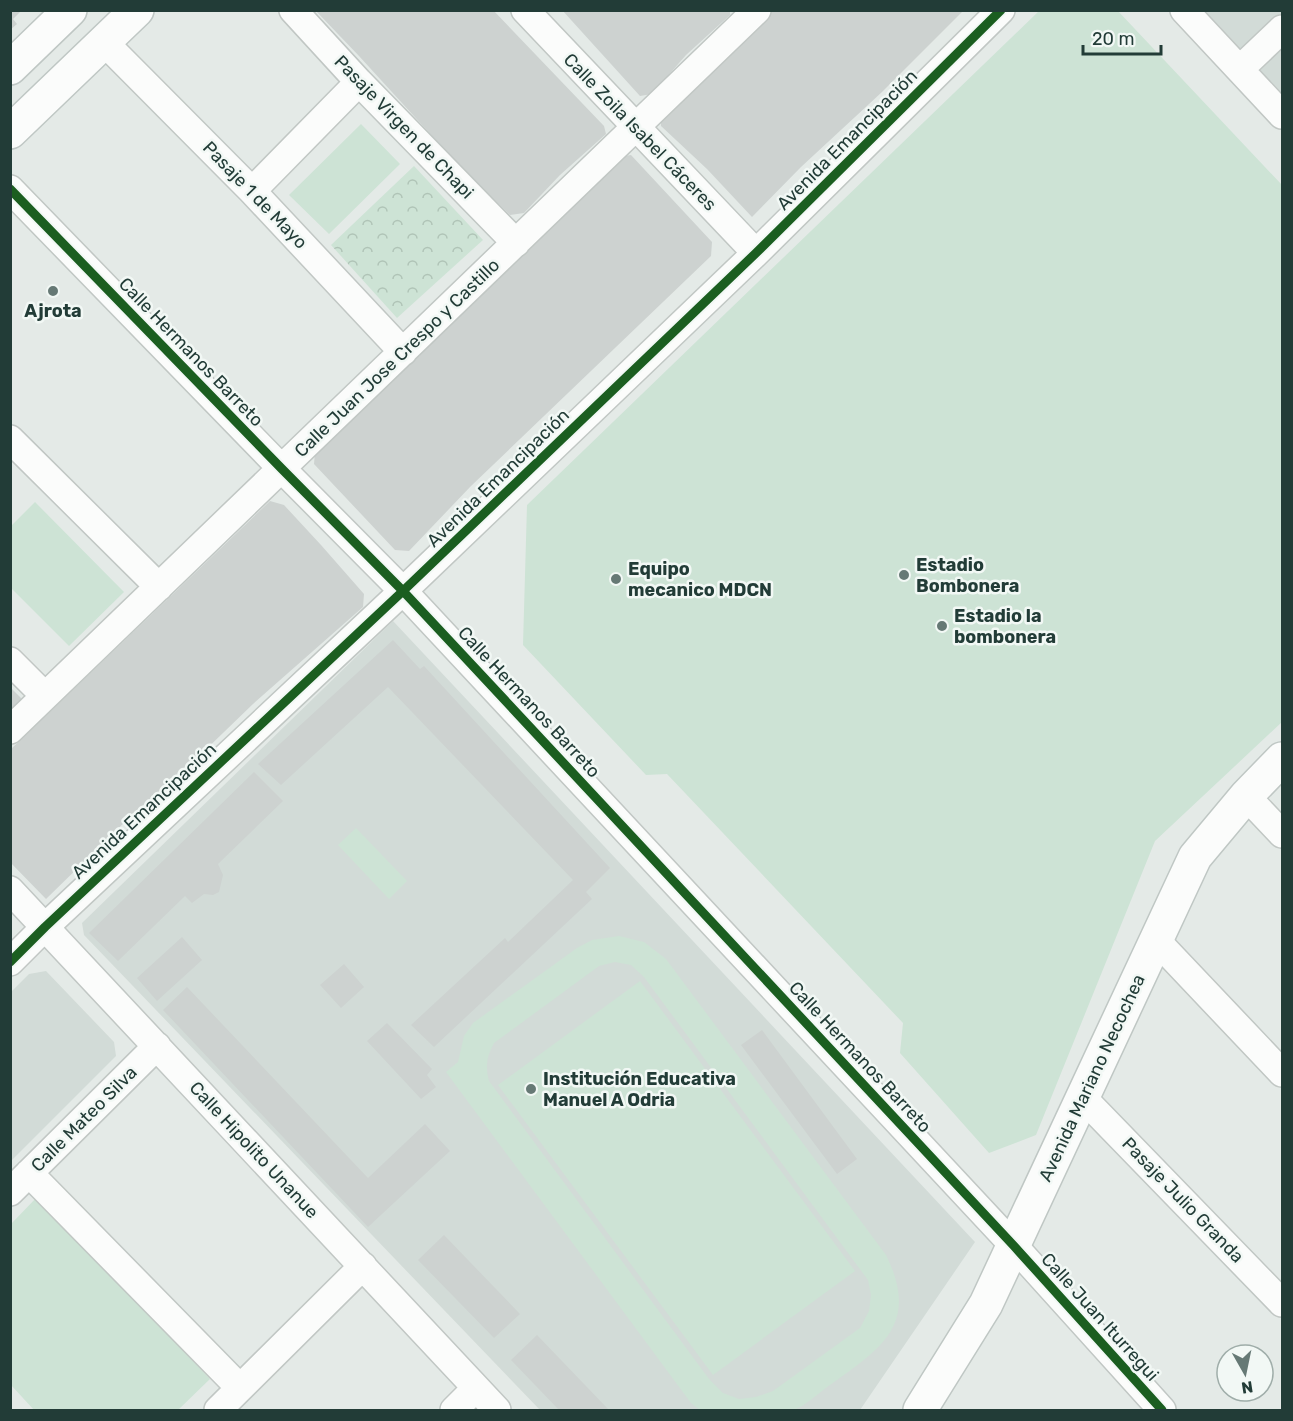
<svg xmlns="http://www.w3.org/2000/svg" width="1293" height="1421" viewBox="0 0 1293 1421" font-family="Rubik,sans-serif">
  <defs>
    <pattern id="forest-crowns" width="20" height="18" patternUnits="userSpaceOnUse" patternTransform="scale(1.5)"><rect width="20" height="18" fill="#cde3d5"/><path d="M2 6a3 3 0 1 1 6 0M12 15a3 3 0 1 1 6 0" fill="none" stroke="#b0c4b7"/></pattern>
  </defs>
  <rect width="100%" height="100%" fill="#e4eae7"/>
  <!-- built -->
  <path fill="#d2dbd7" d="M1200,11H1282V102Z
    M393,621L975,1242L860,1410H540L84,935L82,923Z
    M46,971L114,1042L116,1056L11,1161V992L29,974Z"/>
  <!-- forest -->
  <path fill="url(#forest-crowns)" d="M414,166L483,240L397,318L331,245Z"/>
  <!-- garden -->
  <path fill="#cde3d5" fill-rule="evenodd" d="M1039,11H1118L1282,185V722L1155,841L1036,1135L989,1153L900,1053L903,1023L667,774L646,775L523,645L527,505Z
    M361,124L400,164L329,234L289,195Z
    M35,502L124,592L69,646L11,588V526Z
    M356,828L407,881L389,899L338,845Z
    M619,936L644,942L666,959L886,1255C920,1324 882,1348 830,1385C821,1391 802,1409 792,1410C783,1412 773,1410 764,1410C743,1410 721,1411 700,1410L691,1403L446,1072L458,1062L464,1036L473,1023L577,948L592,940ZM615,962L631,965L644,977L868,1280L871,1295L869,1311L860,1328L773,1391L756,1397L739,1399L723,1393L709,1379L489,1081C485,1066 487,1056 494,1043L599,966Z
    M640,981L855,1271L713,1375L498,1085Z
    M38,1196L210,1379L178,1410H34L11,1385V1224Z"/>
  <!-- building -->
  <path fill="#cdd2d0" d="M10,10H22L13,19L17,24L10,30Z
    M315,10H493L604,126L606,134L560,175L524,213L510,215L455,161L359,56Z
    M562,10H730V15L686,55L652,94L640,96Z
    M771,10H964L882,92L801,167L752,217L707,169L661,126V115Z
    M631,155L712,242L711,256L471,486L409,551L395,550L314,464L315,452L557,222L618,157Z
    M270,501L284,505L321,545L364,594L363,607L253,704L194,761L132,815L46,899L10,862V750Z
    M393,640L420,669L424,666L610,868L586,892L592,899L434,1047L411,1025L505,938L508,942L573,880L388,687L281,785L258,764Z
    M10,687L21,698V706L10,715Z
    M254,772L283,801L218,864L223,875L219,892L213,895L204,894L192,903L185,896L118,961L89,933Z
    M182,937L202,960L157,1001L137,978Z
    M344,964L364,987L341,1008L320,985Z
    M187,987L368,1178L425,1124L450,1151L368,1227L163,1010Z
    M387,1023L432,1069L427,1075L436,1087L421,1099L367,1041Z
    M762,1030L857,1159L837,1174L741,1045Z
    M444,1235L520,1314L494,1338L418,1260Z
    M537,1335L609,1410H559L511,1360Z"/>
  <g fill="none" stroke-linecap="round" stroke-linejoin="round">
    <defs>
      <path id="street" d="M293,10L359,82L516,243
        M525,10L756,253
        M1184,10L1282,115
        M104,42L252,191L403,352
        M1240,69L1282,29
        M10,189L282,469L403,591L1014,1246L1162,1410
        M252,191L359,82
        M10,439L159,587
        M10,661L45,696
        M10,730L757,10
        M1246,796L1282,834
        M10,890L497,1410
        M1156,940L1282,1073
        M10,962L45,927L403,591L756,253L1001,10
        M1083,1098L1282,1303
        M29,1173L240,1388
        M10,1192L157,1046
        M218,1410L363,1266
        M454,1410L476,1388"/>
      <path id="secondary" d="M10,68L70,10
        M10,132L137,10
        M920,1410L986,1304L1195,857L1246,796L1282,759"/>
    </defs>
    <!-- street casing -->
    <use href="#street" stroke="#c1c7c4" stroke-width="30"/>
    <!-- secondary casing -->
    <use href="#secondary" stroke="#bfc7c4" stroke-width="36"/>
    <!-- street -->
    <use href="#street" stroke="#fbfcfb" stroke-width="27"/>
    <!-- secondary -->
    <use href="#secondary" stroke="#fbfcfb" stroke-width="33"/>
    <defs>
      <path id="cycleway" d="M10,189L282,469L403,591L1014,1246L1162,1410
        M10,962L45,927L403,591L756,253L1001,10"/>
    </defs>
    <!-- cycleway casing -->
    <use href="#cycleway" stroke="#f2f8f5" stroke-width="13"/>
    <!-- cycleway -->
    <use href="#cycleway" stroke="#1b5e20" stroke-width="9"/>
  </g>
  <!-- markers -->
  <g fill="#667975" stroke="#f2f8f5" stroke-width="2">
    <circle cx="53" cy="291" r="6"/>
    <circle cx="904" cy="575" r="6"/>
    <circle cx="616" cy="579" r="6"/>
    <circle cx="942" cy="626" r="6"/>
    <circle cx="531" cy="1089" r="6"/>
  </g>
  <g text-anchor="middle" stroke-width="5" stroke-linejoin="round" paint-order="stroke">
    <!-- street labels -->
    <g font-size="18" fill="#223c37" stroke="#f2f8f5">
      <text transform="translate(404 127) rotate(46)" y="6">Pasaje Virgen de Chapi</text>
      <text transform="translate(640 132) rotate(46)" y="6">Calle Zoila Isabel Cáceres</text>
      <text transform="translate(847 140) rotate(-45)" y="6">Avenida Emancipación</text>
      <text transform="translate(255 195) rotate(46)" y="6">Pasaje 1 de Mayo</text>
      <text transform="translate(191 352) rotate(46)" y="6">Calle Hermanos Barreto</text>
      <text transform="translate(397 358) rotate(-44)" y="6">Calle Juan Jose Crespo y Castillo</text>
      <text transform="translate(498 478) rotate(-44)" y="6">Avenida Emancipación</text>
      <text transform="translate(529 702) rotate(47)" y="6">Calle Hermanos Barreto</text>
      <text transform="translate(144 811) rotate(-43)" y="6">Avenida Emancipación</text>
      <text transform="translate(860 1057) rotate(47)" y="6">Calle Hermanos Barreto</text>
      <text transform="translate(1092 1078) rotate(-65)" y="6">Avenida Mariano Necochea</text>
      <text transform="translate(84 1119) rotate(-45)" y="6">Calle Mateo Silva</text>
      <text transform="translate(254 1150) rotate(47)" y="6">Calle Hipolito Unanue</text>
      <text transform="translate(1183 1200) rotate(46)" y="6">Pasaje Julio Granda</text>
      <text transform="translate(1100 1317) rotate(48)" y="6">Calle Juan Iturregui</text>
    </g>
    <!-- poi labels -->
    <g font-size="18" font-weight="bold" fill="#223c37" stroke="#f2f8f5" text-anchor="start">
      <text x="53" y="317" text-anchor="middle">Ajrota</text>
      <text x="916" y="571">Estadio<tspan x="916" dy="21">Bombonera</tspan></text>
      <text x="628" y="575">Equipo<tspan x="628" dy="21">mecanico MDCN</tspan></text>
      <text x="954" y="622">Estadio la<tspan x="954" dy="21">bombonera</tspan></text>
      <text x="543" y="1085">Institución Educativa<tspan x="543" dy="21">Manuel A Odria</tspan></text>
    </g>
  </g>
  <!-- border -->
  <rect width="1293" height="1421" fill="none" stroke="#223c37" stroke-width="24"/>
  <!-- north arrow -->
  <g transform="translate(1245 1373) rotate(171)"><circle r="28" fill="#f2f8f5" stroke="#9fada9" stroke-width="1.5"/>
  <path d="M0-4.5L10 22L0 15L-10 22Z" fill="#667975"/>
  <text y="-9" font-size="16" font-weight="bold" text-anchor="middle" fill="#223c37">N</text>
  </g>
  <!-- scale -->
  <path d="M1083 45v9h78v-9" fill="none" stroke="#223c37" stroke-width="3"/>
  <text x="1092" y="45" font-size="18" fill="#223c37" stroke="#f2f8f5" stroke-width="4.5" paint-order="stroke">20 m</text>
</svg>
